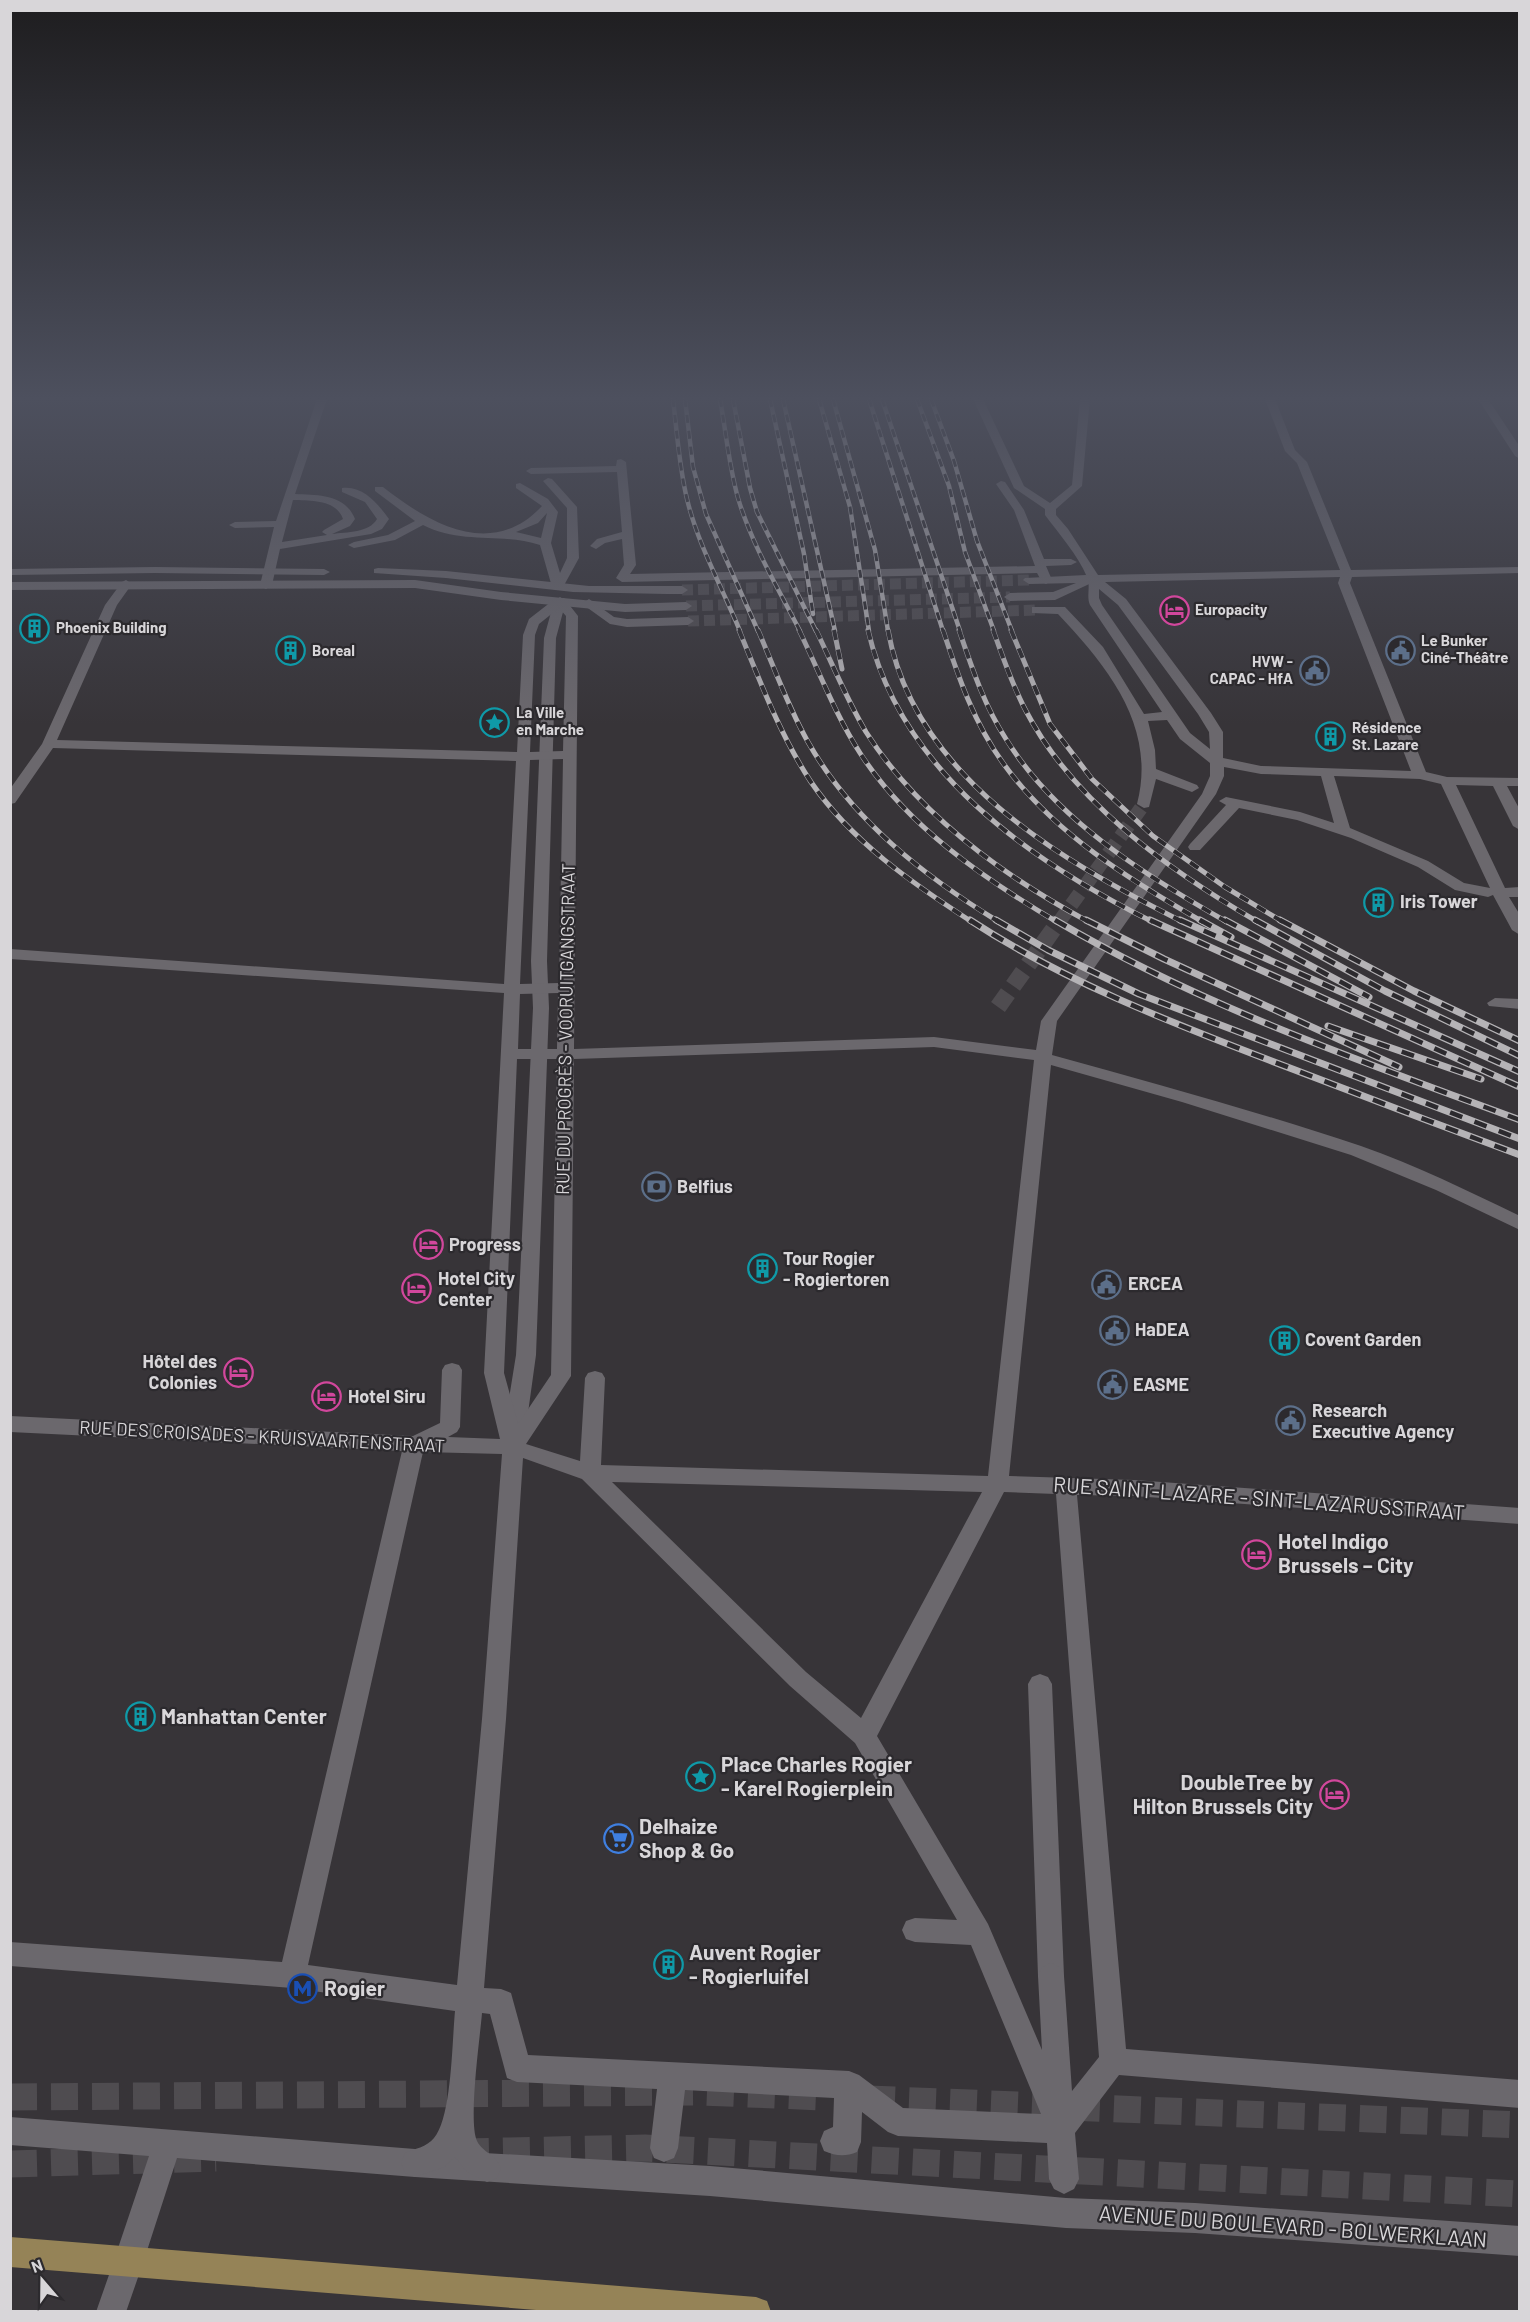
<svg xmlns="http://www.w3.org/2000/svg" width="1530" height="2322" viewBox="0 0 1530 2322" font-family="Barlow,sans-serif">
  <rect width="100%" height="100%" fill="#373438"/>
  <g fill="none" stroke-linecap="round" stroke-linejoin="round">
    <!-- street-tunnel-far2 -->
    <path stroke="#4f4c50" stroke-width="11" stroke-dasharray="11 5" stroke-linecap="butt" d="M688,621L1036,610"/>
    <!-- street-tunnel-far1 -->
    <path stroke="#4f4c50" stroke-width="14" stroke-dasharray="14 7" stroke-linecap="butt" d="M1059,922L1144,804"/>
    <!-- street-tunnel -->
    <path stroke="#4f4c50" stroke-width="17" stroke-dasharray="17 9" stroke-linecap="butt" d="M998,1007L1060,920"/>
    <!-- secondary-tunnel -->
    <path stroke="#4f4c50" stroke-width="11" stroke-dasharray="11 5" stroke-linecap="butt" d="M682,590L1029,580
      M686,606L1010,597"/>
    <!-- highway-tunnel -->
    <path stroke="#4f4c50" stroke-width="27" stroke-dasharray="27 14" stroke-linecap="butt" d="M10,2097L703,2092L822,2097
      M868,2099L1520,2125
      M462,2152L645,2148L1520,2194
      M10,2164L216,2158"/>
    <!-- lane -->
    <path fill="#6b686d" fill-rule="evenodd" d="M317,399H327L295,494C318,495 345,494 355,519L350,526L332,534C347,532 369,533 377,519L365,502L342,492V488C363,485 378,504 389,519L382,529L371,534L280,549L272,585L266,589L262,587L260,585L274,527L235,528L229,525L235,522L276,521ZM293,500C311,501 336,499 343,519L324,530L322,532L327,535L282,542Z
      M548,478L552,479L577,507L579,558L562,589H554L552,587L540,545C501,532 461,545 423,525L395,540L354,548L348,545L354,542L388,535L415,521L375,491V487H383C430,524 492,560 542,506L516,488V484L520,483L548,499L558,512L551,543L560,573L567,558V508L543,481ZM547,513L541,538L516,532L538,523Z
      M560,597L566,601L556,638L547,961L549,1008L536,1355L524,1442L520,1447L513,1450L506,1447L502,1442L516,1355L518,1318L533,1008L531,961L544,638L554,601Z
      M1495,998L1520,999V1009L1489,1006L1487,1003Z
      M1040,1674L1048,1677L1052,1684L1064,1976L1060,1985L1051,1989L1042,1985L1038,1976L1028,1684L1032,1677Z
      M10,2117L415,2149L710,2166L1066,2198L1195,2203L1520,2226V2256L1195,2233L1066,2228L710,2196L415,2177L177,2158L143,2263L139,2274L128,2278L117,2274L113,2263L149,2156L10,2145Z"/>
    <!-- street -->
    <path fill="#6b686d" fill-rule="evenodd" d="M973,399H983L1024,486L1050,503L1072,485L1080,399H1090L1082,486L1056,509V515L1068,529L1098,575L1340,570L1297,463L1285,451L1265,399H1275L1295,450L1307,462L1351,570L1520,567V573L1352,577L1350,583L1426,772L1447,777L1520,778V786H1507L1520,810V830L1513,826L1493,786L1456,785L1505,888L1520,887V897H1509L1520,915V935L1512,930L1493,895L1488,897L1455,890L1418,867L1351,838L1297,820L1239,808L1200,850H1190L1188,847L1190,844L1226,805L1219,801L1226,797L1300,812L1334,823L1321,776L1261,774L1224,767V776L1216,794L1057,1021L1052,1055C1156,1084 1260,1112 1361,1146C1416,1165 1468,1191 1520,1216V1230L1436,1190L1351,1155L1182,1102L1051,1065L1009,1476L1134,1480L1520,1508V1524L1134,1496L1077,1495L1126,2049L1520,2080V2108L1119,2075L1075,2133L1079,2179L1074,2189L1064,2194L1054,2189L1049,2179L1047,2143L898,2136L888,2132L862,2112L861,2142L857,2152C845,2157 836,2156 824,2151L820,2141L824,2131L833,2127L834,2098L685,2090L678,2148L674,2158L664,2162L654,2158L650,2148L657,2089L517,2082L507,2078L490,2014L482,2013C480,2038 468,2121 477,2141C483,2153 496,2154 501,2168L497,2178L487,2182L467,2172L455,2157L444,2167L415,2177L405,2173L401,2163L405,2153C414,2149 427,2147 434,2138C452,2117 452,2041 455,2011L292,1988L10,1966V1942L282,1962L402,1451L10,1432V1416L413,1436L440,1423L442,1370L445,1365L452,1363L459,1365L462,1370L460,1427L457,1432L448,1437L500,1439L484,1373L504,993L10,959V949L504,984L516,761L53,748L15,803L10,804V789L42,744L105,605L122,582L126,580L132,584L117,605L57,740L517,752L523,635L529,619L556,598H564L578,616L574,1049L934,1037L1036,1050L1041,1021L1202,794L1210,776V763L1180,739L1167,720L1148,721L1155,750L1156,769L1197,785L1199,788L1192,792L1156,779L1149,807L1144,808L1137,804C1157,727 1108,667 1058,614L1032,613V607H1065L1103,647L1144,714L1162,712L1090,605C1086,596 1091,586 1087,577C1078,555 1059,534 1045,515V509L1014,488ZM1340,577L1338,583L1411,771L1261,766L1223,758V732L1211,713L1126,599L1105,582ZM1099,589L1118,605L1198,714L1209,732L1210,749L1190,733L1102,605L1099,598ZM559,608L566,616L563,751L530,752L535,635L539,624ZM563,759L559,983L520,984L530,760ZM1334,776L1420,779L1441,784L1490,888L1464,883L1428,861L1350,828ZM558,993L557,1049H518L520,994ZM934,1047L1034,1060L988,1476L601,1465L605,1378L602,1373L595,1371L588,1373L585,1378L580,1461L526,1444L571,1376L574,1059ZM517,1059H557L551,1375L518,1424L504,1373ZM423,1452L502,1454L482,1719L457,1985L308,1965ZM523,1458L582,1479L790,1686L855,1743L957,1920L915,1918L906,1921L902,1930L906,1939L915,1942L971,1945L1041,2114L903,2108L859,2075L849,2071L528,2055L511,1993L501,1989L484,1988L506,1719ZM612,1482L982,1492L861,1718L806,1672ZM1004,1492L1056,1494L1099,2057L1072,2091L1064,1976L1060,1967L1051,1963L1042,1967L1038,1976L1042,2050L988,1924L877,1736Z
      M1478,399H1488L1520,447V459L1515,456Z
      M621,459L626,462L636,565L630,574L1035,566L1014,510L996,484L1001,481L1005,482L1024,510L1044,559H1071L1077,562L1071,565L1046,566L1052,580L1046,584L1042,582L1037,573L622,582L616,578L624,565L622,539L605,543L596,549L590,546L597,539L622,532L617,472L531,474L526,471L531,468L616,466L617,460Z
      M589,599L614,617L627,619L688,617L694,621L688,625L627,627L610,624L585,606L583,603Z
      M128,2248L139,2252L143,2263L126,2312H96L117,2252Z"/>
    <!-- secondary -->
    <path fill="#6b686d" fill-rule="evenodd" d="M155,567L324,569L330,572L324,575L155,573L10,575V569Z
      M378,568L446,571L589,586H682L688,590L682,594H667L573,592L446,578L374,573V569Z
      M1086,575L1098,577L1100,579L1055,600L1010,601L1004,597L1010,593L1053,592L1076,583L1029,584L1023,580L1025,578Z
      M415,580L501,592L625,604L686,602L692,606L686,610L625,612L501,600L415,588L10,590V582Z"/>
    <!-- primary -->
    <path fill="#958357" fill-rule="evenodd" d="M10,2237L756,2297L767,2301L771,2312H561L10,2267Z"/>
    <defs>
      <path id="rail-far2" d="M673,399C677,432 679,466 687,499C698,545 722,587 740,631
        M685,399L693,467L706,514L758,631
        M720,399C726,432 729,466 738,498C752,545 778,588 800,631
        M733,399L750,488L757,512L816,631
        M770,399L804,554L813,614
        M783,399L835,631
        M819,399L850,507L869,631
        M833,399L875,550L888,631
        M869,399L943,631
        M882,399L960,631
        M917,399L949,486L965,552L994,631
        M931,399L954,461L977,541L1012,631"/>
      <path id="rail-far1" d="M739,630C760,681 780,735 811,782C852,842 912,883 972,922
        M758,630C774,667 788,707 808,742C852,820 924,876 999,922
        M799,630C819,671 835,714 860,753C907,826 983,878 1057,922
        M816,630C832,663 847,700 866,732C919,815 1003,876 1089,922
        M834,630L842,669
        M868,630C901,772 1030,861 1153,922
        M888,630C914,777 1060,860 1183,922
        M943,630C958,676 974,723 1003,763C1053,833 1130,880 1203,922
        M959,630C972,668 984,705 1006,739C1056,820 1146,876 1227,922
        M993,630C1003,657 1012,685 1026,711C1074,803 1170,871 1258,922
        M1011,630L1050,724L1092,779L1153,836L1225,887L1283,922"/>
      <path id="rail" d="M970,920C1062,980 1167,1021 1269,1060C1353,1092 1436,1124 1520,1155
        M996,920L1048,950L1139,994L1520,1139
        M1055,920C1201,1006 1361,1061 1520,1120
        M1086,920L1164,959L1399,1067
        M1150,920L1520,1087
        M1180,920L1520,1072
        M1200,920L1231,937
        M1225,920L1369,997
        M1255,920L1385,991L1520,1056
        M1280,920L1414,991L1520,1041
        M1328,1026L1481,1079"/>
    </defs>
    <!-- rail-far2 casing -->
    <use href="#rail-far2" stroke="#b5b3b6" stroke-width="4.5"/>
    <!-- rail-far1 casing -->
    <use href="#rail-far1" stroke="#b5b3b6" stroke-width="5"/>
    <!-- rail casing -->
    <use href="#rail" stroke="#b5b3b6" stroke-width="7"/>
    <!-- rail-far2 -->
    <use href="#rail-far2" stroke="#2c2a2e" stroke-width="3" stroke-dasharray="8" stroke-linecap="butt"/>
    <!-- rail-far1 -->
    <use href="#rail-far1" stroke="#2c2a2e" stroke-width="4" stroke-dasharray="10" stroke-linecap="butt"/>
    <!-- rail -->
    <use href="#rail" stroke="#2c2a2e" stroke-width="4.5" stroke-dasharray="13" stroke-linecap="butt"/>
  </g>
  <!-- sky -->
  <linearGradient id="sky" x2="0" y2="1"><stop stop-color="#1e1d1f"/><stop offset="0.55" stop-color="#4d505e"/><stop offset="1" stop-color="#4d505e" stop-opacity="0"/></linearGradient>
  <rect width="1530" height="724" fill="url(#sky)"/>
  <!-- icons -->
  <defs>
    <symbol id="hotel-ring" viewBox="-11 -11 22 22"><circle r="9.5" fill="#2c2a2e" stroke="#d1479c" stroke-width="1.5"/><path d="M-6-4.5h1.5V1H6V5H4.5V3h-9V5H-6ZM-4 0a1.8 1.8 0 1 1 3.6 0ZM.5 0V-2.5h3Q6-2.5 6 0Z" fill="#d1479c"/></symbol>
    <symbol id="building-ring" viewBox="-11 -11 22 22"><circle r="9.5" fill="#2c2a2e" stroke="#0f9aa8" stroke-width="1.5"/><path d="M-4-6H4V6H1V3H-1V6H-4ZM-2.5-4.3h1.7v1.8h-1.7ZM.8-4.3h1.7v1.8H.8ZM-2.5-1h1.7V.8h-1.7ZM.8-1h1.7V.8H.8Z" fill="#0f9aa8"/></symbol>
    <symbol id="civic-ring" viewBox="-11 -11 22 22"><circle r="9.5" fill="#2c2a2e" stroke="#5c6f8a" stroke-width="1.5"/><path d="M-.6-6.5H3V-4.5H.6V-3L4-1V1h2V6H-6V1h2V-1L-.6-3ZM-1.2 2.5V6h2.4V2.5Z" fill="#5c6f8a"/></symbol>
    <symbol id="sight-ring" viewBox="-11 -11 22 22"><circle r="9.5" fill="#2c2a2e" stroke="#0f9aa8" stroke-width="1.5"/><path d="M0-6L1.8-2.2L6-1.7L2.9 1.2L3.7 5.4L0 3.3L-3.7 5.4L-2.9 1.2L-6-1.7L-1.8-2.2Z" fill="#0f9aa8"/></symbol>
    <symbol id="bank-ring" viewBox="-11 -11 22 22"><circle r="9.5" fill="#2c2a2e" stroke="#5c6f8a" stroke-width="1.5"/><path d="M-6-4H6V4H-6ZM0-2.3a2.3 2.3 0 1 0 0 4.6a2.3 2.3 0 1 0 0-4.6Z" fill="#5c6f8a"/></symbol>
    <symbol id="supermarket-ring" viewBox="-11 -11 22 22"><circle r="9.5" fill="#2c2a2e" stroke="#3f7fe0" stroke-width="1.5"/><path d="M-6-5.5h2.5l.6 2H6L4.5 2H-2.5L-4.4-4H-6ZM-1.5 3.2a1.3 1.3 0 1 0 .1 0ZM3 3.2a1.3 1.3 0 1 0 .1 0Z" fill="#3f7fe0"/></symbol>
    <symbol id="metro-ring" viewBox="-11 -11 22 22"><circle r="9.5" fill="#2c2a2e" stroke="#1a4fb4" stroke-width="1.5"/><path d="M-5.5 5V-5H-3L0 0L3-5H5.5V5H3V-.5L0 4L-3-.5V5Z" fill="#1a4fb4"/></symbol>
  </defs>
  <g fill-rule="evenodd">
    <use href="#hotel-ring" x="1158" y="594" width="33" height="33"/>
    <use href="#building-ring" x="18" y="612" width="33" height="33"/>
    <use href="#civic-ring" x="1384" y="634" width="33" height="33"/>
    <use href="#building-ring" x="274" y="634" width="33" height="33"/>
    <use href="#civic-ring" x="1298" y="654" width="33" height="33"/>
    <use href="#sight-ring" x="478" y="706" width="33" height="33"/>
    <use href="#building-ring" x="1314" y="720" width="33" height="33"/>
    <use href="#building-ring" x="1362" y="886" width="33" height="33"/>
    <use href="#bank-ring" x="640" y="1170" width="33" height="33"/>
    <use href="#hotel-ring" x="412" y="1228" width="33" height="33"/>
    <use href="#building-ring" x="746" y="1252" width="33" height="33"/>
    <use href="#civic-ring" x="1090" y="1268" width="33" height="33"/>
    <use href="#hotel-ring" x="400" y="1272" width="33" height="33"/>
    <use href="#civic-ring" x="1098" y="1314" width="33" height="33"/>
    <use href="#building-ring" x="1268" y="1324" width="33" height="33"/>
    <use href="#hotel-ring" x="222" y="1356" width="33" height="33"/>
    <use href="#civic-ring" x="1096" y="1368" width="33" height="33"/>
    <use href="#hotel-ring" x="310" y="1380" width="33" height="33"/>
    <use href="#civic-ring" x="1274" y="1404" width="33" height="33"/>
    <use href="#hotel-ring" x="1240" y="1538" width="33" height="33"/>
    <use href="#building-ring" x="124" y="1700" width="33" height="33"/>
    <use href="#sight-ring" x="684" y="1760" width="33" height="33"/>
    <use href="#hotel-ring" x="1318" y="1778" width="33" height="33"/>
    <use href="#supermarket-ring" x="602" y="1822" width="33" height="33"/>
    <use href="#building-ring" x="652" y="1948" width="33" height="33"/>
    <use href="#metro-ring" x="286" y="1972" width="33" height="33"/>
  </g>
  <g text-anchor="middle" stroke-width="4.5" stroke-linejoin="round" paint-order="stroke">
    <!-- far-poi labels -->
    <g font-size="15" font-weight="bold" fill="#d8d6d9" stroke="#2c2a2e" text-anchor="start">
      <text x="1195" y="615">Europacity</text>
      <text x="56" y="633">Phoenix Building</text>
      <text x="1421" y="646">Le Bunker<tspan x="1421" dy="17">Ciné-Théâtre</tspan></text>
      <text x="312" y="656">Boreal</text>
      <text x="1293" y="667" text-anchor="end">HVW -<tspan x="1293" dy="17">CAPAC - HfA</tspan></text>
      <text x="516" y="718">La Ville<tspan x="516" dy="17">en Marche</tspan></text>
      <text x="1352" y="733">Résidence<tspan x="1352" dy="17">St. Lazare</tspan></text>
    </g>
    <!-- poi labels -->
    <g font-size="18" font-weight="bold" fill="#d8d6d9" stroke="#2c2a2e" text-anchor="start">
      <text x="1400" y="908">Iris Tower</text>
      <text x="677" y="1193">Belfius</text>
      <text x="449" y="1251">Progress</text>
      <text x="783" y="1265">Tour Rogier<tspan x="783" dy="21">- Rogiertoren</tspan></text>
      <text x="438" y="1285">Hotel City<tspan x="438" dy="21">Center</tspan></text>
      <text x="1128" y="1290">ERCEA</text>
      <text x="1135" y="1336">HaDEA</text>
      <text x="1305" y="1346">Covent Garden</text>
      <text x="217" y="1368" text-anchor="end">Hôtel des<tspan x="217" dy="21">Colonies</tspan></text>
      <text x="1133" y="1391">EASME</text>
      <text x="348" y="1403">Hotel Siru</text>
      <text x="1312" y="1417">Research<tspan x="1312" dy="21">Executive Agency</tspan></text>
    </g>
    <!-- street labels -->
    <g font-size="18" fill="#d8d6d9" stroke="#2c2a2e">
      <text transform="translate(566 1029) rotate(-89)" y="6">RUE DU PROGRÈS - VOORUITGANGSTRAAT</text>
      <text transform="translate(262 1437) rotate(3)" y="6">RUE DES CROISADES - KRUISVAARTENSTRAAT</text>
    </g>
    <!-- near-street labels -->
    <g font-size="21" fill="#d8d6d9" stroke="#2c2a2e">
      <text transform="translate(1259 1499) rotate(4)" y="7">RUE SAINT-LAZARE - SINT-LAZARUSSTRAAT</text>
      <text transform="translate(1293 2227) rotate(4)" y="7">AVENUE DU BOULEVARD - BOLWERKLAAN</text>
    </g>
    <!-- near-poi labels -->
    <g font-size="21" font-weight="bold" fill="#d8d6d9" stroke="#2c2a2e" text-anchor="start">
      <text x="1278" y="1549">Hotel Indigo<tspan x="1278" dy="24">Brussels – City</tspan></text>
      <text x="161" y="1724">Manhattan Center</text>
      <text x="721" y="1772">Place Charles Rogier<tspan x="721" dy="24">- Karel Rogierplein</tspan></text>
      <text x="1313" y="1790" text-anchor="end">DoubleTree by<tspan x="1313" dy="24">Hilton Brussels City</tspan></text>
      <text x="639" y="1834">Delhaize<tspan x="639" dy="24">Shop &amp; Go</tspan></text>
      <text x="689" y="1960">Auvent Rogier<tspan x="689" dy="24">- Rogierluifel</tspan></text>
      <text x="324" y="1996">Rogier</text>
    </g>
  </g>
  <!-- border -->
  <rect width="1530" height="2322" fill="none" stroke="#d8d6d9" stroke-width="24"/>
  <!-- north arrow -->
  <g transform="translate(42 2280) rotate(340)" stroke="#2c2a2e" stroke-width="4.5" paint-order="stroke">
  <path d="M0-4.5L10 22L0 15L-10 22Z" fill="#d8d6d9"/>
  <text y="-9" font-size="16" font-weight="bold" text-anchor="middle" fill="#d8d6d9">N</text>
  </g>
</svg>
